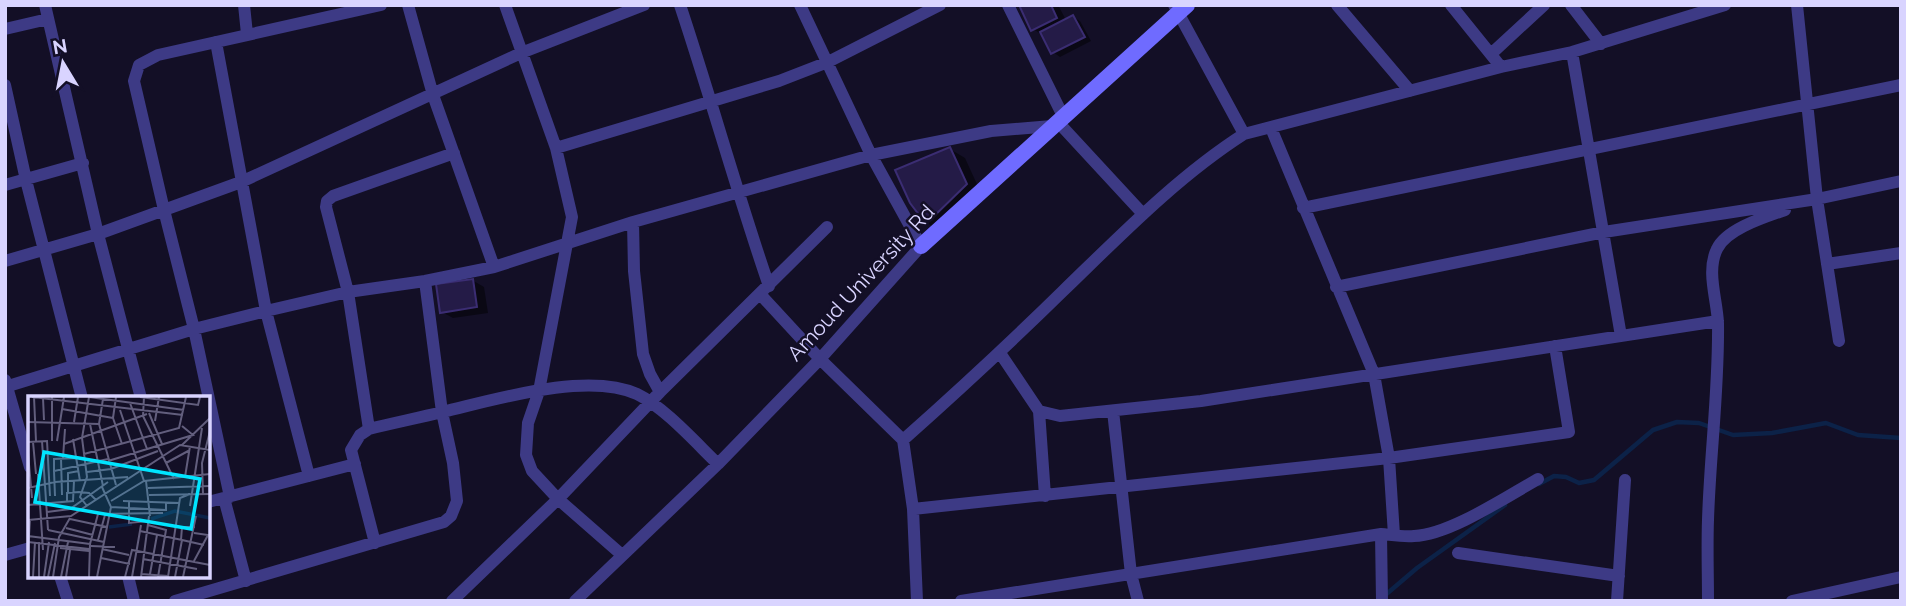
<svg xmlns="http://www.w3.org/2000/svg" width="1906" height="606" viewBox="0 0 1906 606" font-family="Raleway,sans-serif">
  <rect width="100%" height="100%" fill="#130f26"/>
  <!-- shadow -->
  <path fill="#0007" d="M1021,5H1058L1066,20L1073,17L1080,21L1091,41L1060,57L1053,52L1044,36L1033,29Z
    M950,149L965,158L981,193L942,232L927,223Z
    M472,280L484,287L488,313L453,318L442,312Z"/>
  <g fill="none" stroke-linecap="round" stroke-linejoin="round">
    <!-- stream -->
    <path stroke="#0c2248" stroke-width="4.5" d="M1539,484L1554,476L1566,477L1579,483L1594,480L1653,430L1677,422L1699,423L1733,435L1772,433L1826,423L1858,435L1901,438
      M1383,597L1417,568L1505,505"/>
  </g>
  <!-- building -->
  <path fill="#241b47" stroke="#3b2d73" stroke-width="2" d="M1019,5H1051L1057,18L1031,31Z
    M1073,15L1085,37L1051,54L1040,32Z
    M950,147L967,184L926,224L910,203L895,170Z
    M473,279L477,307L440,313L436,284Z"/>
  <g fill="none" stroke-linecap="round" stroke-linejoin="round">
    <!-- street -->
    <path stroke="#3d3a85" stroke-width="12" d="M45,5L98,234L141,398
      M244,5L247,34
      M408,5L433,95L494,267
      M505,5L556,148L572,217L539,391L528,423L526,455L532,471L558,499L622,555
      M680,5C711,98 737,193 769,286
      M1008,5L1063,116
      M1174,5L1244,134
      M1337,5L1410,91
      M1451,5L1501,67
      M1571,5L1601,44
      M1797,5L1817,199L1839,341
      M5,29L48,19
      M216,42L266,311L309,476
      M1572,52L1621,336
      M1491,54L1544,5
      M5,85L26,180L82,398
      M1057,121L1143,214
      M1271,128L1374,374L1389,458L1394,535
      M556,148L779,81L828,62L940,5
      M5,185L83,163
      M1303,208L1901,85
      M633,222L634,271L643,354L650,374L660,392
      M5,261L98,234L164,210L134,81L139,65L158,55L381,5
      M1827,264L1901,253
      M1336,287L1604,232L1817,199L1901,181
      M760,294L820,359L903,440L913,509L917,601
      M1000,353L1039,411L1045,496
      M5,380L30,467
      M5,387L194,329L266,311L348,292L425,281L494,267L633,222L871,155L991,131L1052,126
      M1039,411L1060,416L1201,401L1718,321
      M1113,411L1131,574L1138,601
      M369,429L348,292L326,207L327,201L333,196L454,153
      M903,440C958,391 1011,342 1063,291C1120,236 1177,177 1244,134L1501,67L1572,52L1725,5
      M230,497L194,329L164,210L241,182L521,53L644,5
      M224,498L246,581
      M208,502L355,464
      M913,509L1389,458L1569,432L1555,346
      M1381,534L1382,601
      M375,543L351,450L360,435L369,429C393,423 418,418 442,412C494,400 587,371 637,394C664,407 696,443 718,464
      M1458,553L1619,576
      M5,555L30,548
      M60,576L68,601
      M128,576L134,601
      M175,601L444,522L451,516L457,501L453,463L442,412L425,281
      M452,601L558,499L660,392L827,227
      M575,601L718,464L820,359L921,246L871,155L800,5
      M961,601L1381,534C1392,535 1403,537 1414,536C1449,535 1506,497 1538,479
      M1617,601L1625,480
      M1708,601C1708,574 1707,547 1708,520C1710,454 1719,389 1718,323C1717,299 1706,271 1717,249C1726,229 1765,217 1785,210
      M1792,601L1901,577"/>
    <!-- secondary -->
    <path stroke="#6f6bff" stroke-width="16" d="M921,246L1187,5"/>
  </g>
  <g text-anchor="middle" stroke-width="5" stroke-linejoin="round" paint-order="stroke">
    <!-- street labels -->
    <g font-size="21" fill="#d9d4ff" stroke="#130f26">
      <text transform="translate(861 283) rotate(-47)" y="7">Amoud University Rd</text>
    </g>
  </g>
  <!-- overview -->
  <g transform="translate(28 396)">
    <rect width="182" height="182" fill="#130f26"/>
    <path fill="none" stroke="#0c2248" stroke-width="3.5" d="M123,123L147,115L182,122M81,131L104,128"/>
    <path fill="none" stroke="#625e7d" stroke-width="2" d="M4,1L155,19M6,1L8,45M61,1L156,14M88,1L85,22L94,48M112,1L170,9L172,1M116,1L115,20L146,83M15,2L16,24M75,3L71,28L88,89M102,7L119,53M34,13L85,22M92,14L116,85M121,17L134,48M127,25L131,1M0,26L71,28M46,26L50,1M62,28L75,90M45,43L52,85M14,45L20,134M24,45V1M29,45L36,1M0,46L19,45L22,100M5,46L8,78M36,48L119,18M154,49L182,22M0,57L4,102M56,58L151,32L158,1M33,62L34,99M35,62L37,33M80,65L165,39L154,30M138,67L162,54M26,75V63L49,62M59,76L83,73L130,55M10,78L15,154M157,81L162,50M118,85L122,120M0,92L27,86L100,81M120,92L182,90M40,96V77L51,75M175,98L174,67L182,35M121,99L182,98M27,100L26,75L80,63M83,105L116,85L182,78M95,105L152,107M39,106V97L51,96L61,97L68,104M101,106V127L120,125M0,109L45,105L46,85M59,110L52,101L59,81L54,42L61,1M162,110L174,32M83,111L138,114V107M19,116L42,113L80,86M42,123L79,131M0,124L43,120L152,49L182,54M120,129L138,134L130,181M38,132L65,139M20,134L76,146M112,135L154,144M166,137L180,139L166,165M0,140L62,148M70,144L77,119M153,144L154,131H167M0,146L61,153M63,150L87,151M32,152L61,155M74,153L101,159M0,155L2,124M73,162L102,168M115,163L169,173M113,178L140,180M122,178L129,139M5,181L7,146M11,181V146M16,181L21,146M20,181L27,147M25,181L31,141L42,122M33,181L40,146M38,181L42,154M61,181L62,148L70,118L135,117M69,181L83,111L74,91M97,181L104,154L182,169M104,181L113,129M113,181L121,120M140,181L152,102L162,98M147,181L154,144L176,149M155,181L168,120"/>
    <path fill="#00e5ff" fill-opacity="0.15" stroke="#00e5ff" stroke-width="3.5" d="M16,56L172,83L163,133L7,106Z"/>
    <rect width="182" height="182" fill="none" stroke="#d9d4ff" stroke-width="3.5"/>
  </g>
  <!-- border -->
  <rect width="1906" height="606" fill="none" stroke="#d9d4ff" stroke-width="14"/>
  <!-- north arrow -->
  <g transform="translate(63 63) rotate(350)" stroke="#130f26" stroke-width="5" paint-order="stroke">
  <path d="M0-5L12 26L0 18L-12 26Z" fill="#d9d4ff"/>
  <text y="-10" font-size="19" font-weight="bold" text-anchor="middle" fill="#d9d4ff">N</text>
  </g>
</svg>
